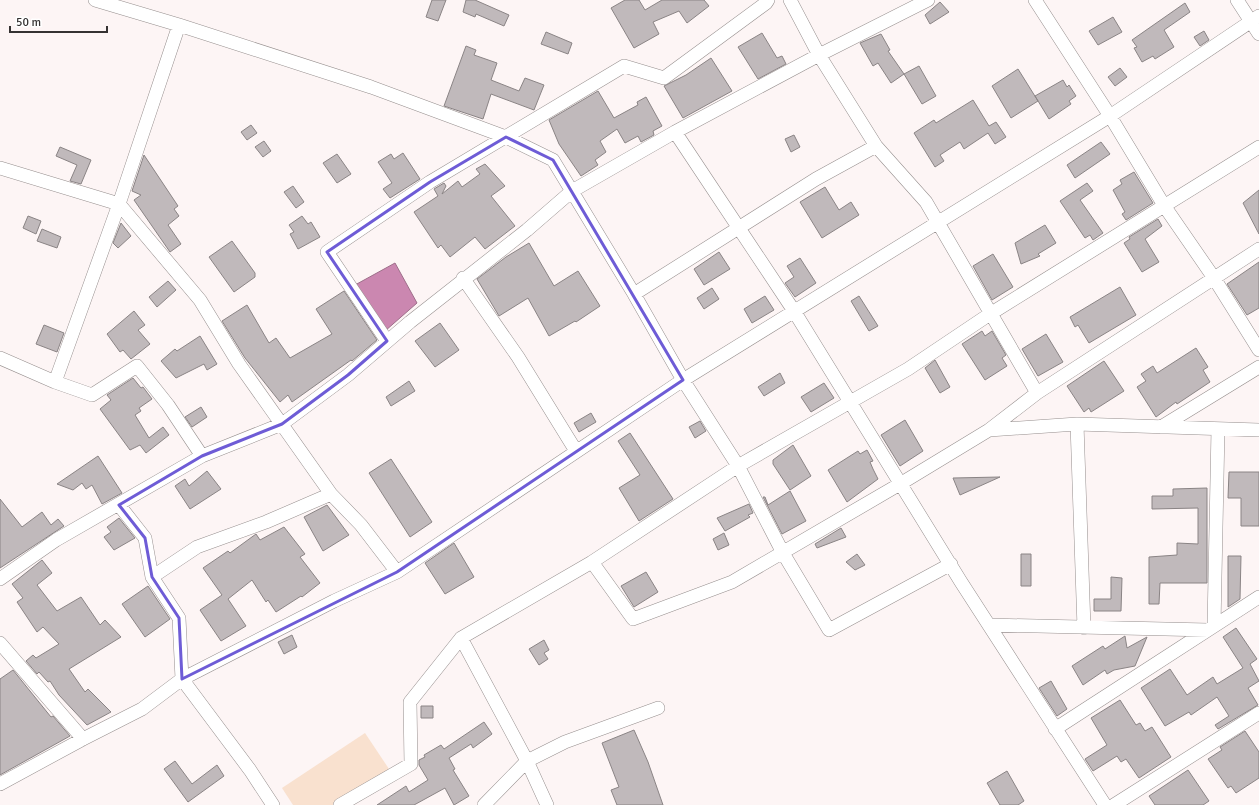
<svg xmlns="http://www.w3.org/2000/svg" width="1259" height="805" viewBox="0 0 1259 805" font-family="Signika,sans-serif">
  <rect width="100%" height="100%" fill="#fdf5f5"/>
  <!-- green -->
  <path fill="#f9e1cf" d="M365,733L391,772L339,805H293L282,788Z"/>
  <!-- water -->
  <path fill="#cb87b0" stroke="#9e6e8a" d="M395,263L417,303L385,331L355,285Z"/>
  <!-- building -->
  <path fill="#c0b9bb" stroke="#8a8485" d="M432,0H446L438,21L426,17Z
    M466,0H475L509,15L504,26L476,14L475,17L463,12Z
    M625,0H639L645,10L662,0H704L709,6L687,23L679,11L653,22L659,34L634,48L611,8Z
    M940,2L949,12L930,24L925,15Z
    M1185,3L1190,12L1164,30L1174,47L1155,59L1153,56L1142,62L1134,48L1137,47L1132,40Z
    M1113,17L1122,32L1098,45L1089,31Z
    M1204,31L1209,40L1200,46L1194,37Z
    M546,32L572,43L568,54L541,44Z
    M762,33L777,58L782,56L786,64L758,79L738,47Z
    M881,34L890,50L888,51L904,74L891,83L878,63L873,66L860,43Z
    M466,46L476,50L474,55L497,63L491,80L519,91L525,78L544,85L534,110L491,94L483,119L444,106Z
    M711,58L732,91L683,118L664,86L686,75Z
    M919,66L936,96L922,104L904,74Z
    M1120,68L1127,77L1115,86L1108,77Z
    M1018,69L1038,101L1011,118L992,86Z
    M1063,80L1067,87L1069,85L1076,96L1069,101L1071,104L1049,119L1035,96Z
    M598,91L614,118L638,105L637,102L646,97L662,126L653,131L654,135L641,142L638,136L625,143L617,129L600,141L606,152L595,160L598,165L581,176L559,144L549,120Z
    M973,100L989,126L996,122L1006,137L995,144L988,133L964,149L960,142L940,155L944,161L935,167L914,133L934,120L936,123Z
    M251,125L257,133L247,140L241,132Z
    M794,135L800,147L791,152L785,139Z
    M264,141L271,151L263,157L255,147Z
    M1101,142L1110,154L1075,178L1067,165Z
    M60,147L91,160L81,184L70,181L77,165L56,156Z
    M403,153L420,179L390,198L383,189L392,183L378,162L391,154L394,159Z
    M337,154L351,174L337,183L323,163Z
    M144,155L178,206L174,209L179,216L168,225L181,244L170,252L134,200L141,195L132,191Z
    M485,164L505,186L491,196L515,226L485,249L475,237L450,257L441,245L438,248L414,212L438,196L434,189L444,183L446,186L442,194L458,181L462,187L480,174L476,169Z
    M1134,172L1153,203L1126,220L1122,214L1125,212L1113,190L1122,184L1120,180Z
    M1087,183L1093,191L1080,200L1103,233L1093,240L1090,235L1085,238L1060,201Z
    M293,186L304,202L296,208L284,192Z
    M825,187L839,210L851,202L859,215L822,238L800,202Z
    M1259,190V234L1243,203Z
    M28,216L41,221L36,234L23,228Z
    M302,216L308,224L311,222L320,237L298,249L290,234L294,232L289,225Z
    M1158,219L1162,226L1145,239L1159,262L1142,272L1124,243L1130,239L1129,237Z
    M121,223L131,236L118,248L113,243Z
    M1045,225L1056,243L1038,254L1040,256L1021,264L1015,243Z
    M42,229L61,237L57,248L37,241Z
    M232,241L255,273V277L234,292L209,257Z
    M529,243L554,286L578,271L600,306L576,322L575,321L549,336L528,298L499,316L477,279L506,257Z
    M719,252L730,269L704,285L694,269Z
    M993,254L1013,287L992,300L973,266Z
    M800,258L816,283L795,297L785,283L794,277L787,266Z
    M1259,262V308L1247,315L1227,284Z
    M168,281L176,290L157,307L149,297Z
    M1120,287L1136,315L1089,343L1078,325L1075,327L1070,317Z
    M712,288L719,299L704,309L697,298Z
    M344,291L377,340L352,361L351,360L292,402L288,395L280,402L245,358L222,321L247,305L269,343L276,338L290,358L332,334L316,309Z
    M765,296L774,310L752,323L744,309Z
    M859,296L878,326L869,331L851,301Z
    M134,311L145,325L138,330L150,344L131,359L123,350L120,352L107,334Z
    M440,323L459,350L435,367L415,341Z
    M44,325L64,333L57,352L36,344Z
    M982,331L985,336L992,331L1006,355L1002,358L1007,366L985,380L962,344Z
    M1046,334L1063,362L1038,376L1022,349Z
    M200,336L217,364L207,370L204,364L176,378L161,361L175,349L177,351Z
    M1196,348L1208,367L1203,370L1210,382L1177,404L1176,402L1156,417L1137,387L1146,381L1141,374L1153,366L1157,373Z
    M935,360L950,387L940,393L925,368Z
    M1104,361L1124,391L1091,412L1089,408L1084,412L1067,386Z
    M780,373L785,383L764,396L758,387Z
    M133,378L141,388L143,387L152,399L139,408L141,411L135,415L149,438L163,427L169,435L146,453L140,445L130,450L100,409L111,400L107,395Z
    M409,381L415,391L391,406L386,397Z
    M824,383L834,398L811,412L801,397Z
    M201,407L207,417L192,427L185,417Z
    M591,413L596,422L579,432L574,423Z
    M905,420L923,451L900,466L881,435Z
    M700,421L706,431L695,438L689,427Z
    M630,433L673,499L639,521L619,488L640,475L618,441Z
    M793,445L811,476L790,490L773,464V460Z
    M867,450L873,461L870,462L873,469L878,479L847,502L828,470L858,451L860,454Z
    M98,456L122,493L102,504L92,485L86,489L82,483L73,490L57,484Z
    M391,459L432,522L410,537L369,473Z
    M207,471L221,489L190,509L175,486L185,479L189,486Z
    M1229,472H1259V526H1241V498H1228Z
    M1000,477L960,495L953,478Z
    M1207,488V583H1160L1159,604H1149V557L1177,555V543L1198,544V508L1152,509V496H1173V489Z
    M790,491L806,521L782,534L763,497H765L768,505Z
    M0,499L22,527L42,512L51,525L58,519L64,526L0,568Z
    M749,504L753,513L748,515L750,517L725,531L717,518Z
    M327,505L349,535L323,551L304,517Z
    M119,518L135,538L114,550L104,537L111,532L107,527Z
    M284,527L305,554L300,557L320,583L302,597L301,596L276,612L268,600L266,602L252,580L228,599L246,626L221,641L200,610L222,595L203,568L228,551L230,553L256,534L260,540Z
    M841,528L846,537L817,548L815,544Z
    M724,533L729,545L718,550L713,539Z
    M454,543L474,577L445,594L425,563Z
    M857,554L865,565L855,570L846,562Z
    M1021,554H1031V586H1021Z
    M1228,556H1241L1240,599L1228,607Z
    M42,560L52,573L37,585L57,611L81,597L100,625L105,620L121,637L69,669L85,692L88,689L111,712L87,725L59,695L50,681L48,682L39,672L37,674L26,661L33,655L36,658L59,644L43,627L37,632L17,602L23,598L12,584Z
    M646,572L658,592L634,607L621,586Z
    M1111,577L1122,578L1121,611H1094V599H1111Z
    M148,586L170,619L145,637L122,604Z
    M1236,628L1257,659L1250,664L1259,681L1248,688L1258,705L1218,729L1215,725L1229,716L1217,697L1191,715L1189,712L1165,726L1141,688L1170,669L1187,695L1213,677L1217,684L1243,668L1223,637Z
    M292,635L297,647L284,654L278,642Z
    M1125,636L1127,648L1147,637L1135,666L1114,670L1107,674L1105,670L1083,685L1072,666L1103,646L1105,649Z
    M544,640L549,650L544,653L548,659L539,665L529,649Z
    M13,670L51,717L53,716L70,736L0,775V679Z
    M1051,681L1067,709L1057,716L1039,688Z
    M1120,700L1136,725L1140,723L1145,731L1152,727L1171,757L1139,778L1126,759L1121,762L1117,756L1093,771L1085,759L1107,745L1091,718Z
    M421,706H433V718H421Z
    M484,722L492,734L473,748L471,744L449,758L455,769L453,770L469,796L454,805L445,788L414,805H377L406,786L409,792L428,780L419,765V760L425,757L424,755L441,745L444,749Z
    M634,730L648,762L663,805H617L611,790L619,787L602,743Z
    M1245,731L1259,752V778L1236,793L1231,786L1228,788L1208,759L1222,750L1220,747Z
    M175,761L192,784L217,765L224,776L188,802L164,769Z
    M1188,770L1209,801L1203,805H1155L1149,796Z
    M1007,771L1024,801L1018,805H1000L987,783Z"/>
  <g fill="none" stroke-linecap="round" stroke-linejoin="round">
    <defs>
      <path id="minor" d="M95,0L179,25L371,87L506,137L553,160L634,294L683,380L738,466L783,553L829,630L951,564
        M790,0L819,55L876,146L926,202L1037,393
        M1035,0L1110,116L1165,207L1214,278L1259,350
        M1237,0L1259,34
        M675,132L794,311L961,582L1105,805
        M0,168L119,204L200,300L239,364L331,494L361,525L397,572
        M463,278L518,357L576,451
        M634,294L816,179L876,146
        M387,341L327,252L430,182L624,66L664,78L766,3L768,0
        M0,358L55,382L92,395L137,366L168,405L202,456
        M55,382L119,204L179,25
        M1077,424L1084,628
        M1161,427L1259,367
        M989,430L1077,424L1259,430
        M119,505L145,538L152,577L179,618L182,679L250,770L273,805
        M592,562L738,466L908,369L990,314L1259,147
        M152,577L197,547L266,522L331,494
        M0,579L56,540L202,456L282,424L348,375L410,322L527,230L572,191L675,132L819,55L928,0
        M989,625L1208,630
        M1214,626L1218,429
        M461,638L527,761L484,805
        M0,643L83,739
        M1055,729L1259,597
        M0,784L83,739L142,709L182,679L334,601L397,572L683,380L1110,116L1259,16
        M340,805L411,764L410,702L461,638L592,562L633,619L732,582L900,484L989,430L1037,393L1259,249
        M547,805L527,761L565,742L658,708
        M1114,805L1259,713"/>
    </defs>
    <!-- minor casing -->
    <use href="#minor" stroke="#968f8e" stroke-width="14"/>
    <!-- minor -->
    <use href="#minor" stroke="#fff" stroke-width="13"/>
  </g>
  <!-- marked area -->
  <path fill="none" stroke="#6e5cd6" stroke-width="3" stroke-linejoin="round" d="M506,137L553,160L683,380L397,572L182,679L179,618L152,577L145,538L119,505L202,456L282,424L348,375L387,341L327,252L430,182Z"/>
  <!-- scale -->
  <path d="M10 26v6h97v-6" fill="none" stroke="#353232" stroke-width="2"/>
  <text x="16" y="26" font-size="12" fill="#353232" stroke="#ffffff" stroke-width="3" paint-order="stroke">50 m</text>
</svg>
